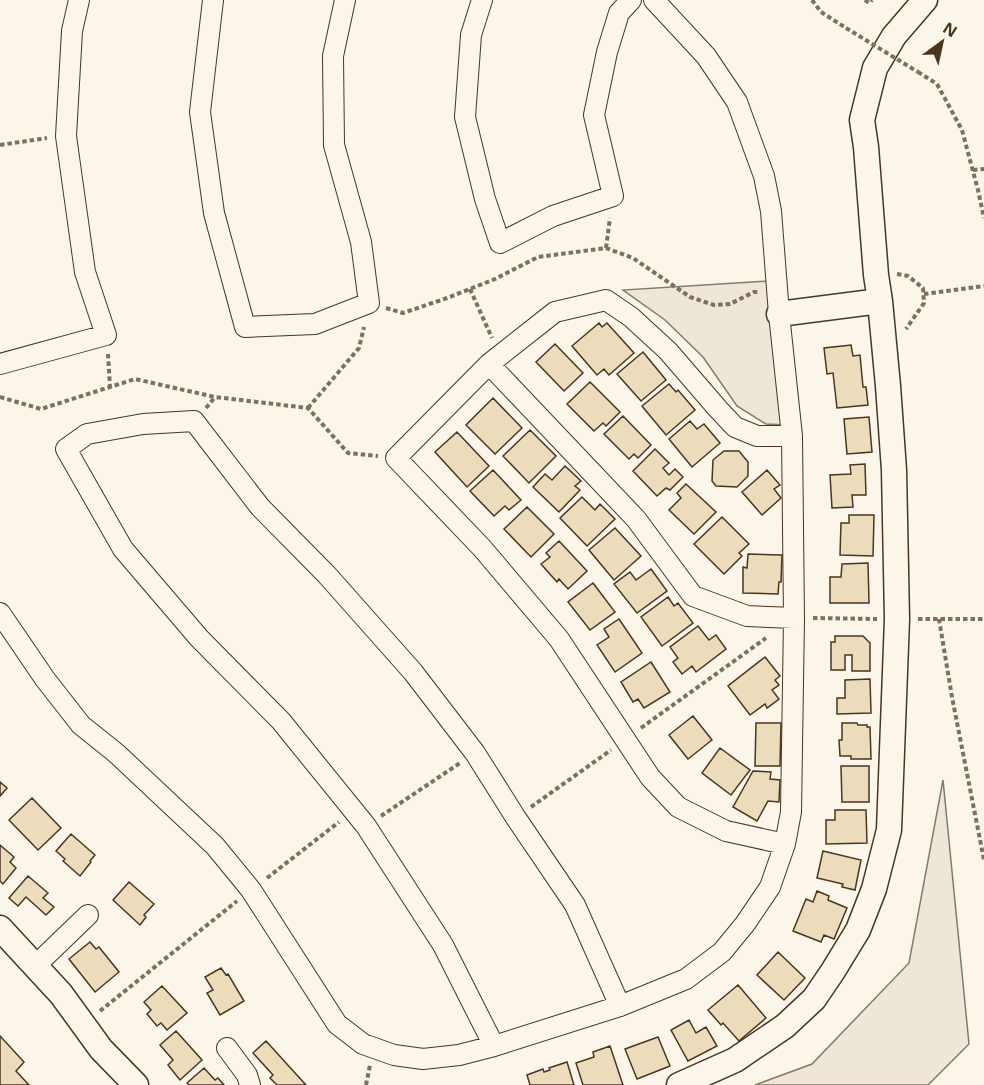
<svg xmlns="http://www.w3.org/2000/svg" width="984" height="1085" viewBox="0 0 984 1085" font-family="'Open Sans',sans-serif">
  <rect width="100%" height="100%" fill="#fbf6e9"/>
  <!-- green -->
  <path fill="#ede6d9" stroke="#887966" stroke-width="1.5" d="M770,281L788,425L766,424L737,406L703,357L665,320L623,290Z
    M943,780L969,1044L928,1085H755L812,1064L909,963Z"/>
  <!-- building -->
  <path fill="#ecdcbc" stroke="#4a3520" stroke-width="1.5" d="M599,323L602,327L607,323L634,353L609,375L604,369L597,375L572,346Z
    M555,344L583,373L564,391L536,362Z
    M851,345L853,356L860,355L863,387H866L868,405L837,408L833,373L827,374L824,348Z
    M643,352L666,380L641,401L617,374Z
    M590,382L620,412L606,426L603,423L594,431L567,404Z
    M669,384L676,392L678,390L695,410L666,435L642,406Z
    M493,398L522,428L495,454L466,425Z
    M623,416L651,445L638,458L634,454L629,459L604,434Z
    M869,417L872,452L847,454L844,419Z
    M690,421L697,429L704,424L720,443L692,467L669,439Z
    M530,430L556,456L529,483L503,456Z
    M457,432L489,466L467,487L435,452Z
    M655,449L669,463L663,468L669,475L675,469L683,477L670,490L666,488L657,496L633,471Z
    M724,451H739L748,462V476L737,487L716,486L712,481L713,460Z
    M865,464L866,495H852L853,507L832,508L830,475L851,474L850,465Z
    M565,466L581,481L575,486L580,490L559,512L533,487L545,474L552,480Z
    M493,470L521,500L509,510L505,506L494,516L470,491Z
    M767,470L780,485L774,489L781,498L762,515L742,492Z
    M686,484L716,512L694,534L669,510L681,498L677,493Z
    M582,497L595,510L600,504L615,519L587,546L560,518Z
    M527,507L554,534L531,557L504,529Z
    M849,515H874L873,556L840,555L841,523H849Z
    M722,517L749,544L739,553L742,556L724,574L694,544Z
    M615,528L641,556L614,580L589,550Z
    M559,541L587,571L568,589L559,579L557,582L541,564L550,557L546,553Z
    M748,554L782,555L781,582H779L778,594L743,593V567L747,568Z
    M868,563L869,603H830V577H841L842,564Z
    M651,569L667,591L637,613L614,584L630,572L636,580Z
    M593,583L615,612L590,630L568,602Z
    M668,597L674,606L678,603L693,623L662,646L641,617Z
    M619,619L642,653L615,672L597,645L609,637L604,629Z
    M698,626L709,640L716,635L726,649L696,672L692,666L682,674L673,662L678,658L670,647Z
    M835,636H863L870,643V671H852V655H845V670H831V642H835Z
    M765,657L780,676L775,680L779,685L772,690L779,699L767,708L765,704L750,715L728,686Z
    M651,662L670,692L644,708L638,699L633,702L621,682Z
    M870,679L871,713L837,714V698H845V680Z
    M693,716L712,740L688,759L669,735Z
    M756,723H781L780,766H755Z
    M842,723H857L858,725H867V727H870L871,759H851V756H840L839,740H842Z
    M720,748L750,770L731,795L702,773Z
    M841,766H869V802H842Z
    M753,771L771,772L770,779L780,780L779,802L768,801L757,821L733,807Z
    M0,782L7,788L0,796Z
    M32,798L61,828L38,850L9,820Z
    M835,810H866L867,843L826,844V820H835Z
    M71,834L95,855L90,861L91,862L80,876L63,861L65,859L56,851Z
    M0,845L14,857L10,862L16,868L3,884L0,881Z
    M823,851L861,860L855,890L842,887L843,884L817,878Z
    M28,876L48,893L43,898L54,907L46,915L26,897L18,906L9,898Z
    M129,882L154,904L144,915L146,917L140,925L113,900Z
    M817,891L829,896L828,900L847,908L834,939L824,935L821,942L793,931L806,899L813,902Z
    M90,942L96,949L99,947L119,972L95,992L69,959Z
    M778,952L805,978L784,1000L757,975Z
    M221,968L226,975L228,974L244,1001L220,1015L207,993L213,990L205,977Z
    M738,985L766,1018L739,1041L723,1023L721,1025L708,1010Z
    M162,986L187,1013L167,1030L161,1023L157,1026L147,1014L151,1010L144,1002Z
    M689,1020L696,1033L706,1027L717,1046L688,1061L671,1030Z
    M176,1031L202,1060L180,1080L168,1065L173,1060L160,1045Z
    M0,1036L24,1062L16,1071L29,1085H0Z
    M658,1037L670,1066L637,1079L625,1049Z
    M266,1041L306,1085H277L270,1078L273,1075L253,1053Z
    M610,1046L623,1085H583L576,1063L594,1057L593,1052Z
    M567,1062L574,1085H530L527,1075L543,1069L544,1072L550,1070L549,1068Z
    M204,1068L215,1080L218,1078L224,1085H189L187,1083Z"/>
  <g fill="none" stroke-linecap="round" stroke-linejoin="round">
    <defs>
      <path id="minor" d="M213,0L200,112L214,213L245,327L315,324L369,303L361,242L334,145L333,56L345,0
        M482,0L471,35L465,117L485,199L500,243L553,216L613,196L594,115L607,52L619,13L631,0
        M0,364L106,335L85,272L66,136L72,31L79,0
        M489,364L396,458L482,548L559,639L650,777L678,807L726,831L785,844
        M792,436H757L735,427L718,409L668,351L631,317L606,300L555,312L489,364L636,519L693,596L747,616L794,618
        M0,613L45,679L81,725L116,753L215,846L251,890L337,1024L363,1044L394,1055L423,1059L459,1055L494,1046L620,1006L686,979L722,952L745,924L770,887L785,844L791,812L794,618L792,436L779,314L771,211L764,176L737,102L706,56L654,0
        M35,966L88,915
        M494,1046L443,945L366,826L281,721L199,638L123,549L66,449L87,434L143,424L194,421L260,507L327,575L413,672L475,753L516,818L575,905L620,1006
        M227,1048L247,1075L250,1085"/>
      <path id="tertiary" d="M779,314L880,301
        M0,928L61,994L101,1049L136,1085
        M679,1085L735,1060L785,1026L814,999L833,971L858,930L874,889L889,830L897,619L894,470L888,386L880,301L876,275L866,147L862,120L875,68L894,36L925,0"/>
    </defs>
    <!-- minor casing -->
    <use href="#minor" stroke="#4a3520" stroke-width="22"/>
    <!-- tertiary casing -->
    <use href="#tertiary" stroke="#4a3520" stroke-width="27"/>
    <!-- path -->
    <path stroke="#7f6f5c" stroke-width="4" stroke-dasharray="4.5 3" stroke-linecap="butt" d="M812,0L821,12L846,28
      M865,0L869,3L872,0
      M918,72L937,84L962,130L978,190L984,218
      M0,145L47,138
      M973,170L984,169
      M606,248L610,218
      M897,274L908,276L923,288L924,303L906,329
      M470,289L492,338
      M924,294L984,286
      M386,308L403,313L447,298L495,279L538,257L606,248L633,258L690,297L714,305L730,304L754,292H759
      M108,354L110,387
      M0,397L41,409L135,379L215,397L308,408L348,453L378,456
      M206,408L215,397
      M308,408L359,348L364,327
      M813,618L877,619
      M918,619H984
      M939,619L952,697L984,860
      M641,728L766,638
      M531,807L611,750
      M381,816L460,763
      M267,878L339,822
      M100,1011L237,901
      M366,1085L370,1065"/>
    <!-- minor -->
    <use href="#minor" stroke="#fbf6e9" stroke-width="20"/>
    <!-- tertiary -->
    <use href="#tertiary" stroke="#fbf6e9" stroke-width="24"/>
    <!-- path-bridge -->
    <path stroke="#7f6f5c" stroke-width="4" stroke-dasharray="4.5 3" stroke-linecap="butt" d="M846,28L918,72"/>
  </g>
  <!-- north arrow -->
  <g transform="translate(942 42) rotate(33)" stroke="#fbf6e9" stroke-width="4.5" paint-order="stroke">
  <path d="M0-4.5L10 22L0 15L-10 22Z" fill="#4a3520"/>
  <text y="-9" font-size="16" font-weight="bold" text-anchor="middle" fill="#4a3520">N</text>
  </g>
</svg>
